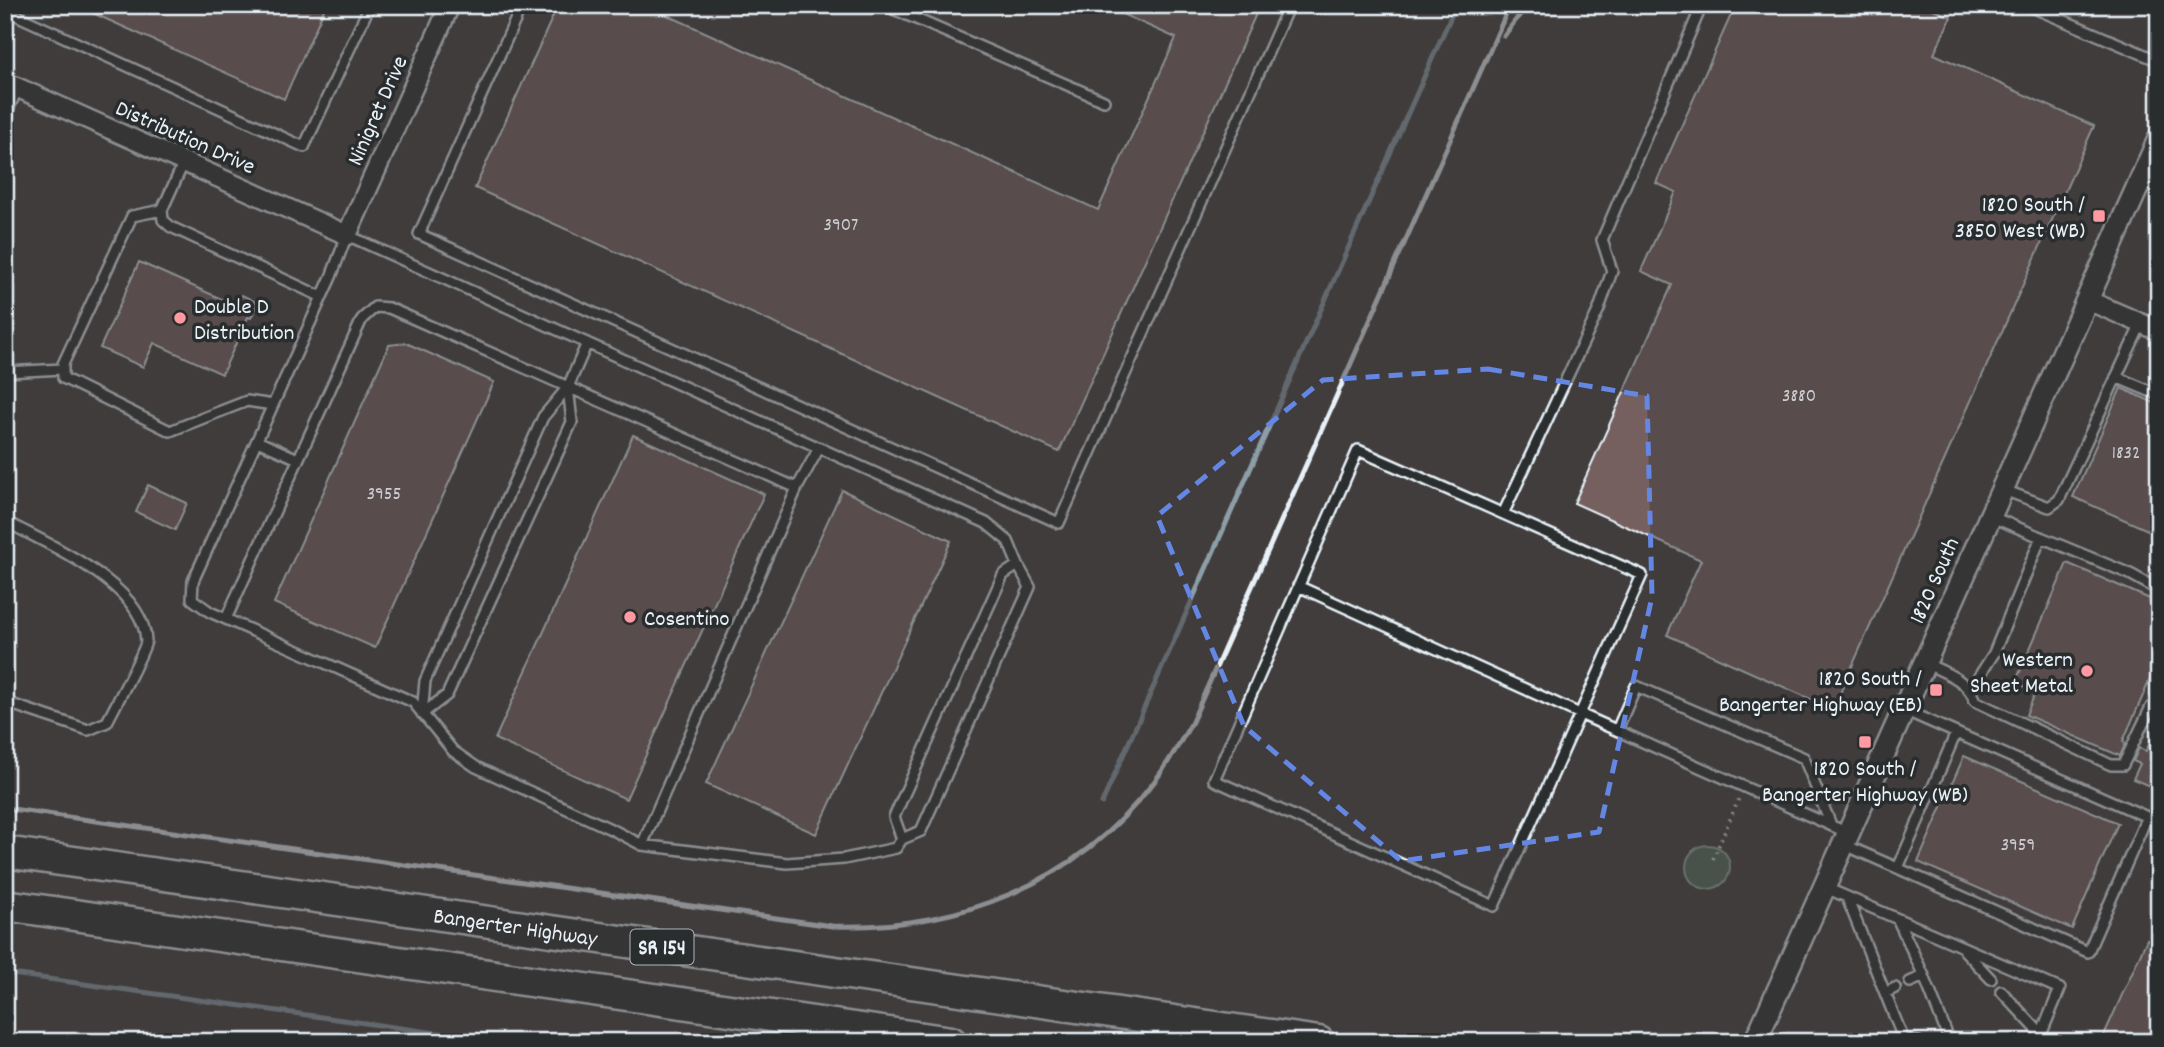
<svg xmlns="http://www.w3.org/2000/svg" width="2164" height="1047" viewBox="0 0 2164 1047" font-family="Dekko,sans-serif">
  <rect width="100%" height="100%" fill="#403d3c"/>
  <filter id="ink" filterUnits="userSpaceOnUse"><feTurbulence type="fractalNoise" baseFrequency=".0143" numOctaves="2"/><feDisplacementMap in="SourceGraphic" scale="14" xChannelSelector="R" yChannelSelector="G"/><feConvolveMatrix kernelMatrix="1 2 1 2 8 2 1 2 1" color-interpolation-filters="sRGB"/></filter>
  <g filter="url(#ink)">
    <!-- green -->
    <path fill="#536d5b" stroke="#9eafaa" stroke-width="2" d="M1686 867a22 22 0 1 1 44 0a22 22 0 1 1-44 0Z"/>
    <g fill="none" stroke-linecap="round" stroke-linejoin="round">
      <!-- stream -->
      <path stroke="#8d9ea9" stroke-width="5" d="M1102,803L1456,5
        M5,973L501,1042"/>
    </g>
    <!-- building -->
    <path fill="#74615e" stroke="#e8f1f8" stroke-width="2" d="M75,5H326L284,99Z
      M558,5H645L1098,210L1176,38L1102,5H1260L1059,452L475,188Z
      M1753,5H1924L1951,17L1934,54L2094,126L1833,709L1667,635L1701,560L1574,503L1672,285L1641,271L1676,192L1656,183L1735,6L1750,12Z
      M139,262L237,306L242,295L258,303L251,318L248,317L222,374L154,343L143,367L100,348Z
      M406,343L494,382L375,648L274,603L389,345Z
      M2121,388L2159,405V535L2073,497Z
      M633,435L764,494L626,799L495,739Z
      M148,485L187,503L175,530L136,512Z
      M842,490L951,541L816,834L706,784Z
      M2067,563L2159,603V659L2123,741L2126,743L2120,756L2026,715L2036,691L2015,683Z
      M2159,722V790L2133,779L2140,764L2133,761L2139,748L2146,751Z
      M1964,756L2118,823L2072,929L1918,862Z
      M2147,939L2159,944V1042H2101Z"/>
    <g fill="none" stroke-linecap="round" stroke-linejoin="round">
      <defs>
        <path id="service" d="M522,5L419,234L1059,523L1289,5
          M884,5L1104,101
          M2027,5L2159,61
          M5,10L304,147L370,5
          M5,116L18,88
          M184,162L162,210L163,220L171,227L322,297
          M2142,181L2159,188
          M162,210L132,216L63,364V378L170,431L247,401L273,405
          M5,372L63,369
          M2116,377L2159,395
          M568,387L572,422L447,695L422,714L425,681L543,417L568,387L587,343
          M257,441L298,459
          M2004,490L2049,507L2059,500L2141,324
          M1503,514L1599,309L1612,271L1602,240L1702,5
          M1992,517L2130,574L2159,590
          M5,521C48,545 144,584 146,641C146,649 113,710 107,722L88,730L5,702
          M1298,586L1580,714L1642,575L1358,450L1214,780L1494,906L1580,714L1848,833
          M226,619L362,319L375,307L389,308L797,488
          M1925,663C1945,673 1967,679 1975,701L2111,765H2123L2151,707L2159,701
          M1971,689L1994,653L2041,537
          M1617,730L1636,686L1804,758L1831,825
          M902,839L896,848L844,859L787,863L642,845L615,831L476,767L453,751L413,702L210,612L192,599L193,581L331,277L347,235L986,523L1008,541L1018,565L1030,587L921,831L902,839L894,817L1003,575L1018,565
          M642,845L797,488L819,448
          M1845,845L2088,952L2147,817L1904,710
          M1898,868L1956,733
          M1826,888L2060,989L2038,1042
          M1847,898L1903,1038L1919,1042
          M1898,920L1924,976
          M1964,950L1991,979
          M1910,982L1924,976L1950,1042
          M2001,991L2041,1034
          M1885,993L1895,988"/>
        <path id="minor" d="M5,82L347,235L450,5
          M2087,300L2159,331"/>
        <path id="tertiary" d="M1755,1042L2159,139"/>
        <g id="trunk">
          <path id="s1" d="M5,852L1319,1042"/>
          <path d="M5,905L951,1042"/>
        </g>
      </defs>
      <!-- service casing -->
      <use href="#service" stroke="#e8f1f8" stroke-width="14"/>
      <!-- minor casing -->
      <use href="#minor" stroke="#e8f1f8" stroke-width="23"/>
      <!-- tertiary casing -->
      <use href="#tertiary" stroke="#e8f1f8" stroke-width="26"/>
      <!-- trunk casing -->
      <use href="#trunk" stroke="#e8f1f8" stroke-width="35"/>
      <!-- path -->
      <path stroke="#e8f1f8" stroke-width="3.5" stroke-dasharray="2 5" stroke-linecap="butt" d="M1713,859L1740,796"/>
      <!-- service -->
      <use href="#service" stroke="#2a2d2e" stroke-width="9"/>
      <!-- minor -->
      <use href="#minor" stroke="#2a2d2e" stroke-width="18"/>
      <!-- tertiary -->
      <use href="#tertiary" stroke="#2a2d2e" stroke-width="21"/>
      <!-- trunk -->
      <use href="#trunk" stroke="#2a2d2e" stroke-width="30"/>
      <!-- rail -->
      <path stroke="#e8f1f8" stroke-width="5" d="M1504,36L1527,5
        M5,808L832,926C958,930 1076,884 1154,782C1168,764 1179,744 1191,724L1510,5"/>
    </g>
  </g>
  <!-- marked area -->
  <path d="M0 0H2164V1047H0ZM1488,369L1647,396L1652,597L1599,832L1401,861L1244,726L1157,516L1323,380Z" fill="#403d3c" fill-opacity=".55" fill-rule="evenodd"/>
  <path fill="none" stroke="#6487e3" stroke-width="5" stroke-dasharray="14 9" stroke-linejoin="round" d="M1488,369L1647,396L1652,597L1599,832L1401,861L1244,726L1157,516L1323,380Z"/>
  <!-- markers -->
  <g fill="#ff9aa2" stroke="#2a2d2e" stroke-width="2.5">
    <rect x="2092" y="209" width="14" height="14" rx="3.5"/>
    <circle cx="180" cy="318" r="7"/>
    <circle cx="630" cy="617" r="7"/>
    <circle cx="2087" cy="671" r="7"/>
    <rect x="1929" y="683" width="14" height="14" rx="3.5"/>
    <rect x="1858" y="735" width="14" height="14" rx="3.5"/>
  </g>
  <g text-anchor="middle" stroke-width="7" stroke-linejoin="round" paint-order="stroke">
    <!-- number labels -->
    <g font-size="19" fill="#cbcdd2">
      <text x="841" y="230">3907</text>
      <text x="1799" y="401">3880</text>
      <text x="2126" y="458">1832</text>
      <text x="384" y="499">3955</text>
      <text x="2018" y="850">3959</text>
    </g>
    <!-- shield labels -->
    <rect fill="#2a2d2e" stroke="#afb6bb" stroke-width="2" x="630.5" y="929.5" width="63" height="35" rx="5"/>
    <g font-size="21" font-weight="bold" fill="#e8f1f8">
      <text x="662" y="954">SR 154</text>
    </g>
    <!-- street labels -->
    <g font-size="23" fill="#e8f1f8" stroke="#2a2d2e">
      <text transform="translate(376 110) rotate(-66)" y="8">Ninigret Drive</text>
      <text transform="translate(186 136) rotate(24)" y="8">Distribution Drive</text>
      <text transform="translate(1933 580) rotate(-66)" y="8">1820 South</text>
      <text dy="8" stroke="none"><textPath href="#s1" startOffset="516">Bangerter Highway</textPath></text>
    </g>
    <!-- poi labels -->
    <g font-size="23" fill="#e8f1f8" stroke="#2a2d2e" text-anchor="end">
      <text x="2085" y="211">1820 South /<tspan x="2085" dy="26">3850 West (WB)</tspan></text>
      <text x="194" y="313" text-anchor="start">Double D<tspan x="194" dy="26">Distribution</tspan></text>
      <text x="644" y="625" text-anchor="start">Cosentino</text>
      <text x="2073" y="666">Western<tspan x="2073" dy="26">Sheet Metal</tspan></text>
      <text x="1922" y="685">1820 South /<tspan x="1922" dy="26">Bangerter Highway (EB)</tspan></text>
      <text x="1865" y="775" text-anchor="middle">1820 South /<tspan x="1865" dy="26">Bangerter Highway (WB)</tspan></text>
    </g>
  </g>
  <!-- margin -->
  <rect width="2164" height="1047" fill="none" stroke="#2a2d2e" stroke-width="28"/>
  <rect x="14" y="14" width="2136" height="1019" fill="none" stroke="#e8f1f8" stroke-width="2.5" filter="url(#ink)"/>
</svg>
